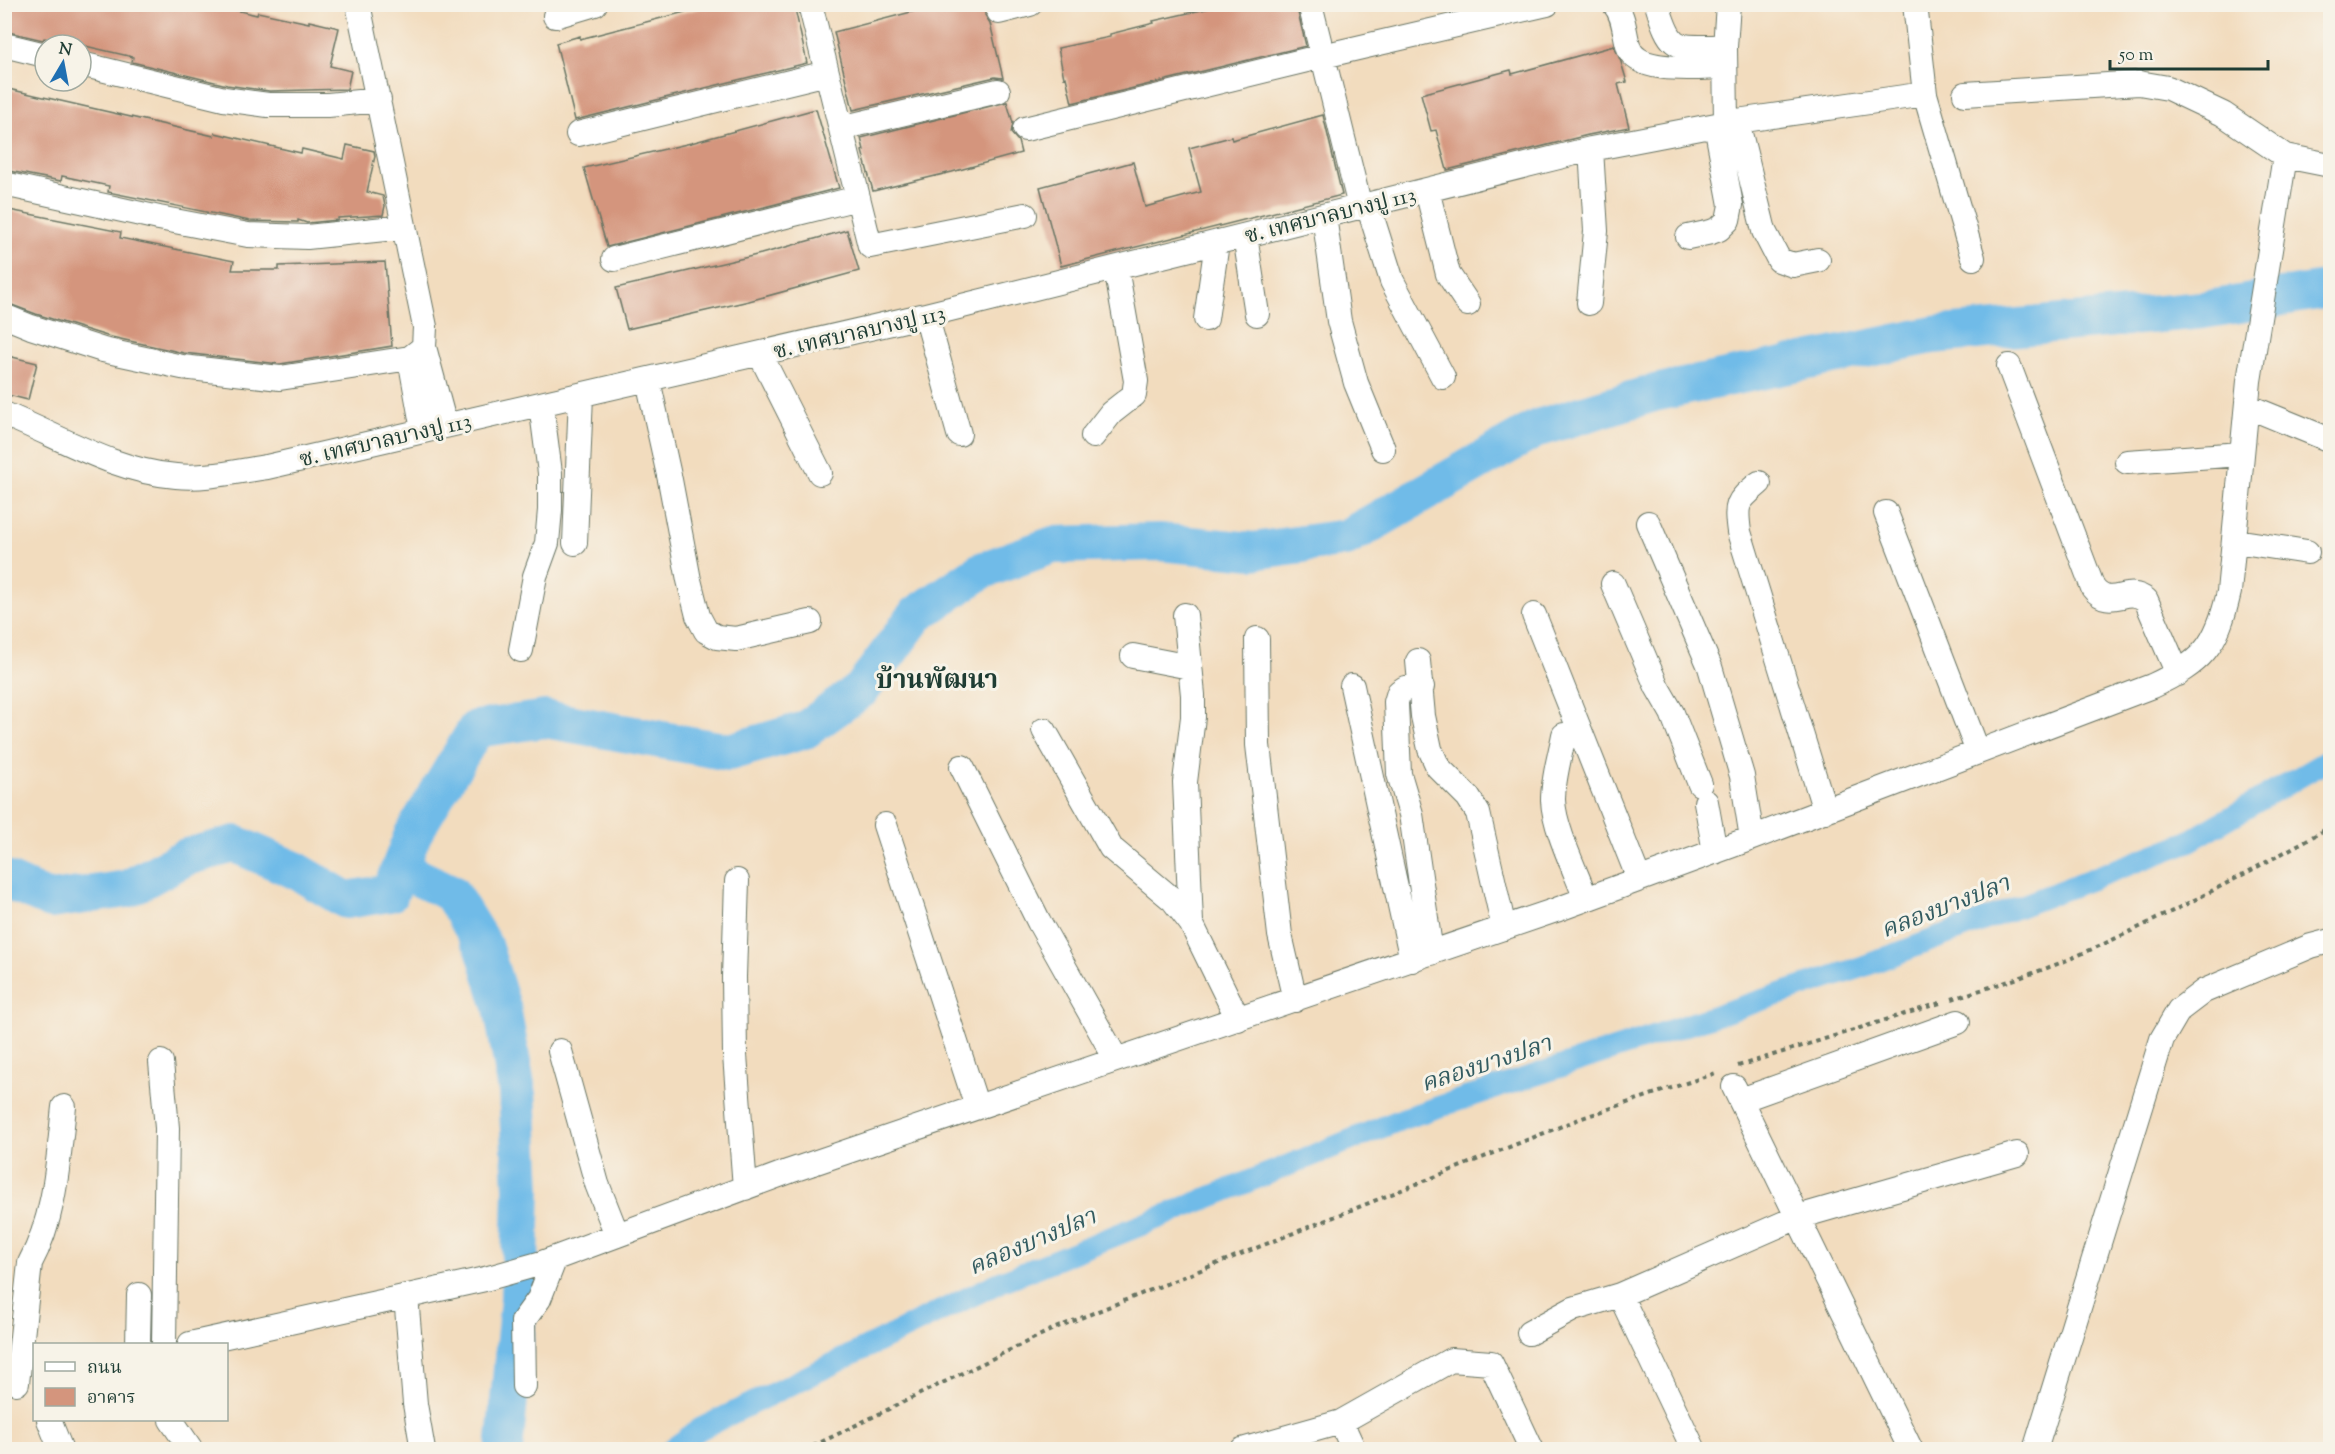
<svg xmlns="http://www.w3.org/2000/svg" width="2335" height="1454" viewBox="0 0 2335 1454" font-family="'Sorts Mill Goudy','Noto Serif Thai',serif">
  <rect width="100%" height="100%" fill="#f7f3e8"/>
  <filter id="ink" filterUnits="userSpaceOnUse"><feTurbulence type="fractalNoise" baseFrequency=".0167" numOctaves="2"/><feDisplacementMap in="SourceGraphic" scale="12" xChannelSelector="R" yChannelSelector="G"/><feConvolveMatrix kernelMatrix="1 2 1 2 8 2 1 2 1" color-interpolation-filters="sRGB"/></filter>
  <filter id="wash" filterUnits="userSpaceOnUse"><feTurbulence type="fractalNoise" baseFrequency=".008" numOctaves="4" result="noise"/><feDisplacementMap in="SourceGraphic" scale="24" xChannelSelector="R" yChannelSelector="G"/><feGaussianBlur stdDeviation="1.35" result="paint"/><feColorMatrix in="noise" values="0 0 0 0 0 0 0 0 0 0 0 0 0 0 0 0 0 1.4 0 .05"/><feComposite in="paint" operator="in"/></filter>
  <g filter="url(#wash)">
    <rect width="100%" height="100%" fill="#f2dcbe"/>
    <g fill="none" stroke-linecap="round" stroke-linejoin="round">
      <!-- canal -->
      <path stroke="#6fbbe8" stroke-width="22" d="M671,1450L700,1429L998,1283L1405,1118L1859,968L2188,842L2330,759"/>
      <!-- river -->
      <path stroke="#6fbbe8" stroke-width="38" d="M400,869L451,893L483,945L502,1007L517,1091L522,1188L519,1298L504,1450
        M4,879L51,900L127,889L186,857L235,844L297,871L346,900L390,893L413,834L476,729L545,719L729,752L805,730L862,689L916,615L981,571L1053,545L1159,542L1253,551L1346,538L1538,428L1654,393L1933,335L2203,310L2330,289"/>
    </g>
    <g id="blocks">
      <!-- building -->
      <path fill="#d4957d" d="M4,4H210L257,15L258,12L309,23V21L339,28L330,66L351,71L347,89L269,91L227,85L132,62L133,57L81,45L44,38L43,40L4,31Z
        M716,4H794L807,63L575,120L556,43L580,36V39Z
        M942,4H985V15L990,23L1003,78L995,77L853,110L834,32Z
        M1228,4H1296L1306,46L1072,103L1066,77L1064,78L1058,48L1110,37V34L1154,23L1153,21Z
        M1614,46L1621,62L1627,82L1618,84L1629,127L1588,135L1447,170L1436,130L1431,131L1421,94L1511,70L1512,74Z
        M4,88L214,136L215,133L301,153L302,149L344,159L347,145L374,151L375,156L367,192L383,196L385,206L383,215L338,218V220L307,223L298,220V222L250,221L108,192L109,186L62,176L61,181L4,170Z
        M1007,102L1013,123L1011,133L1018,141L1021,153L952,172L873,191L862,151L864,150L861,138Z
        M816,109L839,188L607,247L584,168L691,143Z
        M1323,115L1342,195L1061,266L1040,187L1133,162L1145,207L1201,192L1189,148L1231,137L1232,140Z
        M4,209L121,232L120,238L234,261L232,270H279V266L385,262L392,346L280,364L184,353L107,336L36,314L4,302Z
        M847,230L859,271L749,301L627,329L616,288L761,254Z
        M4,355L37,363L28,400L4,394Z"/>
    </g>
  </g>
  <g filter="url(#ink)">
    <use href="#blocks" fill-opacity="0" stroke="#697564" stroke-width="1.5"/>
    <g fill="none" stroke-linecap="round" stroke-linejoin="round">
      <defs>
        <path id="minor" d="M810,4L870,246L1025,215
          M1310,4L1360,207
          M1614,4C1625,16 1624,34 1629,48C1638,75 1701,67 1724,67
          M1657,4C1672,55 1676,46 1725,47
          M1915,4L1925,94L1973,258
          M999,12L1030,4
          M555,16L595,4
          M4,45L45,55
          M81,64L224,99L268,105H328L379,100
          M1965,94L2139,83L2168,88L2223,114L2285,156L2330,165
          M1737,121L1764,231L1779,260L1793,265L1818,260
          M1726,123L1725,47L1728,4
          M841,128L998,91
          M1025,129L1323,56L1547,4
          M578,134L827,73
          M4,184L159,218L248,235L307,237L404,227
          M1427,190L1448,274L1468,304
          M1368,205L1392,281L1443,377
          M1324,216L1339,321L1356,383L1383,449
          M1245,236L1257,314
          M1688,237L1711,232L1719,229L1728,220L1731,205L1716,125
          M614,259L858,198
          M1589,303L1596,231L1591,149
          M926,315L959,434
          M4,316L31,327L103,350L182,367L280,378L410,358L424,347L425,327L358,4
          M1206,319L1217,243
          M424,347L445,425
          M760,354L820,473
          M410,358L423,430
          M2009,366L2093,588C2111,611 2127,584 2146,600L2178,674
          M648,380L670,480L689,580L698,616L706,631L717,637L736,639L810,622
          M2247,406L2330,440
          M4,414C61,437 114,471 176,476C206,479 238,471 267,467L926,315L1591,149L1737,121L1925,94
          M1093,436L1111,413L1134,395L1136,381L1116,268
          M2127,462L2242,454
          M1759,483C1737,502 1735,502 1739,532L1825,811
          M1886,513L1978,752
          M1648,523L1710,667L1742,776L1752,838
          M2235,541L2307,552
          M575,543L581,395
          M1613,584L1657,687L1672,713L1700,784
          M1185,615L1193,695V717L1185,782L1191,923
          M1534,615L1639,879
          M1257,639L1258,745L1280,935L1295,1000
          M521,650L535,576L547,543L550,510V473L541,404
          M1133,656L1190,667
          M1418,661L1423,716L1430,749L1438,767L1468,797L1478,813L1504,928
          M1352,686L1412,960
          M1422,687L1405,688L1399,692L1396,702L1399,774L1411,814L1431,953
          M1044,730L1111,848L1173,900L1191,923L1238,1019
          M1564,735C1560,756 1553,778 1553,800C1554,828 1576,872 1586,899
          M962,767L1039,922L1116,1059
          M1706,802L1715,852
          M885,825L977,1107
          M737,881L734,977L735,1055L745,1188
          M560,1051L597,1184L617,1235
          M161,1062L167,1128L164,1344
          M1734,1087L1911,1450
          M1741,1100L1958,1022
          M1620,1295L1694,1450
          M406,1296L415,1404L423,1450
          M1529,1333L1573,1309L1620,1295L1798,1217L2017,1154
          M138,1344L139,1295
          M190,1344L485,1279L542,1263L790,1171L1556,910L1752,838L2152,686C2202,663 2217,646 2229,592L2249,381L2285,156
          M17,1383L30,1263C56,1215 58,1160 64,1107
          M524,1386L523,1321L539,1299L555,1258
          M49,1420L61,1450
          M171,1420L190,1448
          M1341,1422L1354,1450
          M1242,1450L1341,1422L1451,1360L1491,1363L1532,1450
          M2035,1450L2162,1039L2179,1010L2204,991L2311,946L2330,941"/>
      </defs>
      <!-- minor casing -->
      <use href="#minor" stroke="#697564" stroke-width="26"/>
      <!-- path -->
      <path stroke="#697564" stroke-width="4" stroke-dasharray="4.5 4.5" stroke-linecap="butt" d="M1952,999C1990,987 2028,976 2065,961C2156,922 2244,875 2330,827
        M1738,1066L1940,1003
        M805,1450L1053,1329L1582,1118L1716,1073"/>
      <!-- minor -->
      <use href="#minor" stroke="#fff" stroke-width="24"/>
    </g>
  </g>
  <g text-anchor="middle" stroke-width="6" stroke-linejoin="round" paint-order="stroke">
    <!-- street labels -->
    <g font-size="22" fill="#1f3d34" stroke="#f7f3e8">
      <text transform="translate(1330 214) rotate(-14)" y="8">ซ. เทศบาลบางปู 113</text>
      <text transform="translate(859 331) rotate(-13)" y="8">ซ. เทศบาลบางปู 113</text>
      <text transform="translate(385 439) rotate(-13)" y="8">ซ. เทศบาลบางปู 113</text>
    </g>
    <!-- water labels -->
    <g font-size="24" font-style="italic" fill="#335c61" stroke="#f7f3e8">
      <text transform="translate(1945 906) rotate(-21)" y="8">คลองบางปลา</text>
      <text transform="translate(1486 1063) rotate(-18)" y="8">คลองบางปลา</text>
      <text transform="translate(1032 1241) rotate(-23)" y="8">คลองบางปลา</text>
    </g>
    <!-- quarter labels -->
    <g font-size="26" font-weight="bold" fill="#1f3d34" stroke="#f7f3e8">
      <text x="937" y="688">บ้านพัฒนา</text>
    </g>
  </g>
  <!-- margin -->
  <rect width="2335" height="1454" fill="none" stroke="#f7f3e8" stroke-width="24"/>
  <!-- legend -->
  <rect x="33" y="1343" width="195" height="78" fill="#f7f3e8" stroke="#a1aaa0" stroke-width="1.5"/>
  <rect x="45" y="1362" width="30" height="9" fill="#ffffff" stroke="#a1aaa0" stroke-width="1.5"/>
  <text x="87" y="1373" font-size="18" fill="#1f3d34">ถนน</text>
  <rect x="45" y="1388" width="30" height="18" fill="#d4957d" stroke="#a1aaa0" stroke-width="1.5"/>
  <text x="87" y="1403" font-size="18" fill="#1f3d34">อาคาร</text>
  <!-- north arrow -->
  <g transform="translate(63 63) rotate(10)"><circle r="28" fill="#f7f3e8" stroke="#a1aaa0" stroke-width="1.5"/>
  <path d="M0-4.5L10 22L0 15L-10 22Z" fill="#1f6fb2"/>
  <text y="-9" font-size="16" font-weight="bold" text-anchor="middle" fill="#1f3d34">N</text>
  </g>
  <!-- scale -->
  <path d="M2110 60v9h158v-9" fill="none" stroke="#1f3d34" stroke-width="3"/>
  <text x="2119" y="60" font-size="18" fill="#1f3d34" stroke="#f7f3e8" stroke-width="4.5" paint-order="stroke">50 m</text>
</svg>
